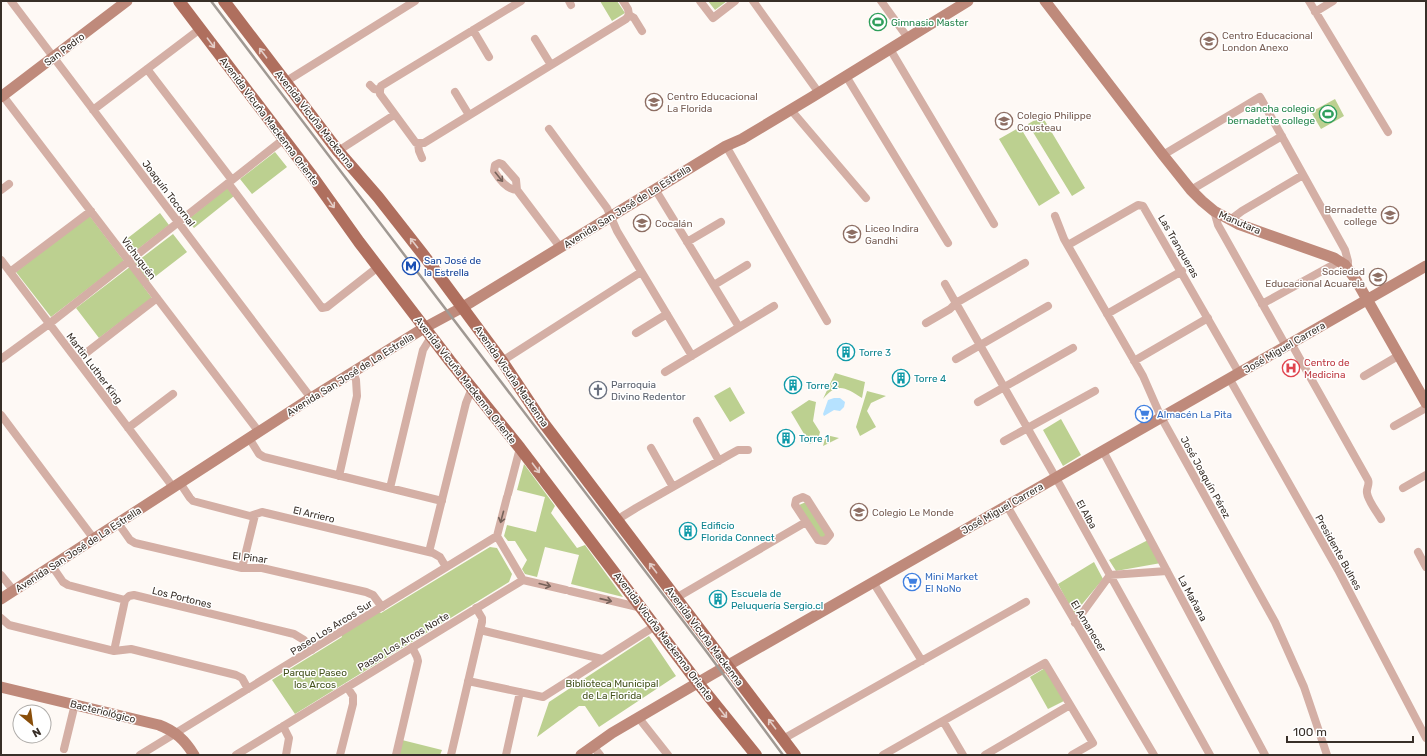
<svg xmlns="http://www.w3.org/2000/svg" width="1427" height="756" viewBox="0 0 1427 756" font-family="Rubik,sans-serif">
  <rect width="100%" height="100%" fill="#fef9f5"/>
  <!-- green -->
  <path fill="#bcd090" d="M600,1H617L625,13L612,21Z
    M708,1H727L715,10Z
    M1335,99L1344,116L1321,129L1311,112Z
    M1042,116L1085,188L1072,196L1028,124Z
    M1020,127L1060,193L1039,206L999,139Z
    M275,152L287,167L252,194L240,179Z
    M227,188L234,196L194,228L187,220Z
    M160,213L169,225L133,253L124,241Z
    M89,215L124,261L51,317L16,272Z
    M173,234L187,252L143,286L152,298L99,338L76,308Z
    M835,373L865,382L862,398C845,387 837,382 823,399Z
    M730,387L745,413L730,422L714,396Z
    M867,391L886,396L871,403L867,411L876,427L860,436L856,427Z
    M809,400L816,402L813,421L820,432L818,440L810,444L791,412Z
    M1061,419L1081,455L1063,466L1043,430Z
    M826,435L839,438L823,446Z
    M524,464L555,506L551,513L577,548L585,545L623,597L571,584L579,555L545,547L537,577L525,574L522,569L527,560L515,541H508L504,536L507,525L536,532L545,497L517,490Z
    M806,502L827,535L820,540L799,505Z
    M1148,540L1161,563L1116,571L1109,560Z
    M490,547L497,548L512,574L509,582L295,714L272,680L342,637L341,635L379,612L381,613Z
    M1094,562L1103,579L1074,614L1058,584Z
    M649,636L676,676L599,727L585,706H579L537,737L549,702Z
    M1045,668L1064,701L1048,709L1030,677Z
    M402,740L442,750L440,755H398Z"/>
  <!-- water -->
  <path fill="#b6e2ff" d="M834,398H840L845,402L844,407L840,411L834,410L824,416L823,414L828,400Z"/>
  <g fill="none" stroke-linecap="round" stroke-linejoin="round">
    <!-- street -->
    <path stroke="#d4afa5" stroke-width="8" d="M11,1L311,398
      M521,1L381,86L380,90V94L416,143H424L626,19L629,15
      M569,1L571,5
      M623,1L628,9L629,15L634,18L642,31
      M700,1L713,18L735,1
      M753,1L819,93
      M881,1L908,38
      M1309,1L1388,132
      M1315,12L1333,1
      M473,30L489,57
      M535,39L551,65
      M890,49L994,224
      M147,69L232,180
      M846,76L948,243
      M285,82L415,1
      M370,85L374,89L380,90
      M455,92L469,115
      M3,96L259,432
      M93,110L200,29
      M791,110L866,198
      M549,129L607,208L617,231L692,356
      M418,144L419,151L422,158
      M726,146L827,321
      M338,151L394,115
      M1163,155L1260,97L1345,250L1348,261V269
      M228,183L322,308L327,307L378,267
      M655,189L739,327
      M1,190L9,184
      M517,190C507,190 499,179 494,171L495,165L499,163L502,164L516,180L517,190L560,247
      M1191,190L1282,136
      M1214,211L1218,225L1286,346
      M1055,216L1064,239L1143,376L1161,417L1275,622L1304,687L1327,755
      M1230,220L1242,211L1303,175
      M687,242L721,222
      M1068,245L1138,205L1143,206L1239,373
      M1,260L173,487
      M10,272L91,211
      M945,284L1056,478L1210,755
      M714,285L747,265
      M1262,304L1340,261
      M1107,314L1182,271
      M926,323L950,309L956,303L1025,263
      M636,333L667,314
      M1291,343L1368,480C1370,485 1366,488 1367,493C1368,501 1377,512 1381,519
      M1,359L49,324L284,139
      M956,359L1048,306
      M77,360L157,298
      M502,361L641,272
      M1134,361L1208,318
      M665,372L774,306
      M1364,376L1398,356
      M1229,378L1338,570L1426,738
      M978,402L1073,348
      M1,415L94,539
      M697,421L719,461
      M1394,426L1426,408
      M128,428L173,394
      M249,438L259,454L264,457L442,501
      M1004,441L1095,391
      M651,448L673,487
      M1103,451L1265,755
      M339,476L357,396L356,380L353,372
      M180,483L190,498L193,501L250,516L262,512L433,553L440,557L446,567
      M390,488L423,350L431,337
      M1403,488L1426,475
      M508,494L520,448
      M803,497L807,499L830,535L825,541L818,540L795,505L796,500Z
      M1007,506L1154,755
      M618,521L623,516L636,508L729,455L738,450H748
      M118,523L130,540L135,543L242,568H262L366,592L373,595L382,607
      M497,536L523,580
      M429,552L466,403L472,388
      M1418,552L1426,567
      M52,566L63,582L68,585L125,600
      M242,568L255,515
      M1,575L14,591
      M873,582L922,661
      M570,591L642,608
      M676,598L806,522
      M125,600L129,596L134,595L294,634L304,640L312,650
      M1,618L9,625L114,651L131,649L236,675L242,678L248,689
      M1075,623L1110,575L1167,571
      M480,630L602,659
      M114,651L125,600
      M468,681L543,697L655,626
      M638,717L668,755
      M943,721L963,755
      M283,726L289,738L286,755
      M783,739L1026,602
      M593,746L600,755
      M64,749L75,704
      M140,755L497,536L507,497
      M236,755L523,580L566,590
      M340,755L353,704V696L347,687
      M396,755L418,661L417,657L412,647
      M451,755L482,622V618L476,608
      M506,755L520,692
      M883,755L1045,663L1093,743L1072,755
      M985,755L1070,705"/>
    <!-- secondary -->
    <path stroke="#bf8a7b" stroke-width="11" d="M1045,1L1163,155L1191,190L1202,201L1214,211L1238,224L1334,258L1345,265L1356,280L1426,403
      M1,97L127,1
      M1,599L311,398L424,328L463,307L726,146L742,139L812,97L968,1
      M1,687L159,725C175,731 185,740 194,755
      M581,755L612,733L711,675L1426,266"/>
    <!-- primary -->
    <path stroke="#af6f5e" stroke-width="12" d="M179,1L312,176L359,242L450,361L520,448L698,683L756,755
      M224,1L338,151L378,197L425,257L502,361L542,421L795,755"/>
    <!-- rail -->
    <path stroke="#a09993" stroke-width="2.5" d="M211,1L706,651L783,755"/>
  </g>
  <!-- one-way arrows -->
  <defs><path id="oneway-shaft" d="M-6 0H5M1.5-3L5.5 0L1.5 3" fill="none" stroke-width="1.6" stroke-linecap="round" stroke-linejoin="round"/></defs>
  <g stroke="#e3cdc7">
    <use href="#oneway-shaft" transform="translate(211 43) rotate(53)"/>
    <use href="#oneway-shaft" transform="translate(263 53) rotate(-127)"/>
    <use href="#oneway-shaft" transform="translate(331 203) rotate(56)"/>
    <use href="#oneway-shaft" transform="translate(414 243) rotate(-128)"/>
    <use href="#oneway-shaft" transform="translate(536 468) rotate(53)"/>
    <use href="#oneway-shaft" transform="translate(653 568) rotate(-127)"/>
    <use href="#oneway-shaft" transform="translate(723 713) rotate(51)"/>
    <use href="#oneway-shaft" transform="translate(772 724) rotate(-127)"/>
  </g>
  <g stroke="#76625a">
    <use href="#oneway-shaft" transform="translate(499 177) rotate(51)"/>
    <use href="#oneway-shaft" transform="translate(502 517) rotate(105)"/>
    <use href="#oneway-shaft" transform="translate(545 585) rotate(14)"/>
    <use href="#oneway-shaft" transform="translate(606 600) rotate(13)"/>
  </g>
  <!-- icons -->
  <defs>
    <symbol id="stadium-ring" viewBox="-11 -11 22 22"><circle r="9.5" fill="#fff" stroke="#2e9e5b" stroke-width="1.5"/><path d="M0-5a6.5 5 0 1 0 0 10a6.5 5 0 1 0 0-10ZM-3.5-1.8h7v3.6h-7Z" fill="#2e9e5b"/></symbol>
    <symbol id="school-ring" viewBox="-11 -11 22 22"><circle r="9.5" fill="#fff" stroke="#8d6e63" stroke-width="1.5"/><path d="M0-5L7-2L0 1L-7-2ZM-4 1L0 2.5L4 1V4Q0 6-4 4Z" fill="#8d6e63"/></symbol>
    <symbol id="metro-ring" viewBox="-11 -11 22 22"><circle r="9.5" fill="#fff" stroke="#1a4fb4" stroke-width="1.5"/><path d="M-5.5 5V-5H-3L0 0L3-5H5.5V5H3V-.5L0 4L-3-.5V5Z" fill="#1a4fb4"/></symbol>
    <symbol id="building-ring" viewBox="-11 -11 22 22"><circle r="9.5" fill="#fff" stroke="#0f9aa8" stroke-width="1.5"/><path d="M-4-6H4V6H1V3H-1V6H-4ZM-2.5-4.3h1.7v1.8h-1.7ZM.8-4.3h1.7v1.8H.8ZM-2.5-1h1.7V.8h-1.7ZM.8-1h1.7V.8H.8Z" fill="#0f9aa8"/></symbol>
    <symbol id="hospital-ring" viewBox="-11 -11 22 22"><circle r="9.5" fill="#fff" stroke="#e0444e" stroke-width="1.5"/><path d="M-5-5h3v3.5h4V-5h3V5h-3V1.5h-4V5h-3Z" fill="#e0444e"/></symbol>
    <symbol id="church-ring" viewBox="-11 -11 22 22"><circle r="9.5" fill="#fff" stroke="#6b7280" stroke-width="1.5"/><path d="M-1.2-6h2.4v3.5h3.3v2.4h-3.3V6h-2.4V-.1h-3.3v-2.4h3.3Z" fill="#6b7280"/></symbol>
    <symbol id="supermarket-ring" viewBox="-11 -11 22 22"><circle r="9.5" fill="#fff" stroke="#3f7fe0" stroke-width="1.5"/><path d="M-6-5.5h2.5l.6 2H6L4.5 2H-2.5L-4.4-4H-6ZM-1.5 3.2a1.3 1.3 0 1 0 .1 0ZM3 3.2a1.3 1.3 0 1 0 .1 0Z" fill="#3f7fe0"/></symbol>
  </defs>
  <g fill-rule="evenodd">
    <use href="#stadium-ring" x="868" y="12" width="20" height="20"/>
    <use href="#school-ring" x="1199" y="31" width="20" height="20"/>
    <use href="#school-ring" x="644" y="92" width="20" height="20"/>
    <use href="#stadium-ring" x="1318" y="104" width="20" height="20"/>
    <use href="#school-ring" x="994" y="111" width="20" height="20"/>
    <use href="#school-ring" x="1380" y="205" width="20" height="20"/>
    <use href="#school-ring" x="632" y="213" width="20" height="20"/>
    <use href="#school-ring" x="842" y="224" width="20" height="20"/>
    <use href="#metro-ring" x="401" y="256" width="20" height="20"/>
    <use href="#school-ring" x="1368" y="267" width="20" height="20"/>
    <use href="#building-ring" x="836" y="342" width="20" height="20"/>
    <use href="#hospital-ring" x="1281" y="358" width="20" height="20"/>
    <use href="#building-ring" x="891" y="368" width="20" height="20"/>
    <use href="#building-ring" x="783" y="375" width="20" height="20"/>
    <use href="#church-ring" x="588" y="380" width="20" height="20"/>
    <use href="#supermarket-ring" x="1134" y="404" width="20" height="20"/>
    <use href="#building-ring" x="776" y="428" width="20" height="20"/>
    <use href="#school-ring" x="849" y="502" width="20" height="20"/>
    <use href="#building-ring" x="678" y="521" width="20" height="20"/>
    <use href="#supermarket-ring" x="902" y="572" width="20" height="20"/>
    <use href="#building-ring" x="708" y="589" width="20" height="20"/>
  </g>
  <g text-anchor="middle" stroke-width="3" stroke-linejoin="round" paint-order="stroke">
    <!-- leisure labels -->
    <g font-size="10" fill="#27864d" stroke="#fff" text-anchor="start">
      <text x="891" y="26">Gimnasio Master</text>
      <text x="1315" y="112" text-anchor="end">cancha colegio<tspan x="1315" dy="12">bernadette college</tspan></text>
    </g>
    <!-- education labels -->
    <g font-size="10" fill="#785e54" stroke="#fff" text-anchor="start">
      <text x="1222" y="39">Centro Educacional<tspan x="1222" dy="12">London Anexo</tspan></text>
      <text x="667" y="100">Centro Educacional<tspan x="667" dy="12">La Florida</tspan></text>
      <text x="1017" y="119">Colegio Philippe<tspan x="1017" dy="12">Cousteau</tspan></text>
      <text x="1377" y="213" text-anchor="end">Bernadette<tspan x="1377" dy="12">college</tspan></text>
      <text x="655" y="227">Cocalán</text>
      <text x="865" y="232">Liceo Indira<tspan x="865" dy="12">Gandhi</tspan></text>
      <text x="1365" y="275" text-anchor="end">Sociedad<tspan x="1365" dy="12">Educacional Acuarela</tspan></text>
      <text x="872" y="516">Colegio Le Monde</text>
    </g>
    <!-- street labels -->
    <g font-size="10" fill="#382f28" stroke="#fff">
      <text transform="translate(64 49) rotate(-37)" y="4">San Pedro</text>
      <text transform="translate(315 119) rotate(52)" y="4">Avenida Vicuña Mackenna</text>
      <text transform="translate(270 121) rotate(53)" y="4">Avenida Vicuña Mackenna Oriente</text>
      <text transform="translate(169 193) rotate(53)" y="4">Joaquín Tocornal</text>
      <text transform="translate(627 206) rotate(-32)" y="4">Avenida San José de La Estrella</text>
      <text transform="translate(1240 222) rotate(23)" y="4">Manutara</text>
      <text transform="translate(1179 246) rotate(60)" y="4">Las Tranqueras</text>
      <text transform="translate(139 258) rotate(53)" y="4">Vichuquén</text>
      <text transform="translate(1284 347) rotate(-30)" y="4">José Miguel Carrera</text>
      <text transform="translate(95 368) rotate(53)" y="4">Martin Luther King</text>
      <text transform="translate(350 374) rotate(-32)" y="4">Avenida San José de La Estrella</text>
      <text transform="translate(512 376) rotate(55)" y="4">Avenida Vicuña Mackenna</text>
      <text transform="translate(466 380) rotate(52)" y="4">Avenida Vicuña Mackenna Oriente</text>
      <text transform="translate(1206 477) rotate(61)" y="4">José Joaquín Pérez</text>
      <text transform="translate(1002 508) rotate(-30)" y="4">José Miguel Carrera</text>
      <text transform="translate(314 514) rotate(13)" y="4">El Arriero</text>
      <text transform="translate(1087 514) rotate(61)" y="4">El Alba</text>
      <text transform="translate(78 549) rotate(-33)" y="4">Avenida San José de La Estrella</text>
      <text transform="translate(1339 552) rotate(61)" y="4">Presidente Bulnes</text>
      <text transform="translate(250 557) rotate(7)" y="4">El Pinar</text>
      <text transform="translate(182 597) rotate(14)" y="4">Los Portones</text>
      <text transform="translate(1193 598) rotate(62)" y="4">La Mañana</text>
      <text transform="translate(1089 626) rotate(59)" y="4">El Amanecer</text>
      <text transform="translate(331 627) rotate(-32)" y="4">Paseo Los Arcos Sur</text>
      <text transform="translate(664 636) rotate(53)" y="4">Avenida Vicuña Mackenna Oriente</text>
      <text transform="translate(705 636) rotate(53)" y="4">Avenida Vicuña Mackenna</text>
      <text transform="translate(403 641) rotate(-31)" y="4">Paseo Los Arcos Norte</text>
      <text transform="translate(103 711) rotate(14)" y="4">Bacteriológico</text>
    </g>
    <!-- transit labels -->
    <g font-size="10" fill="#164399" stroke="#fff" text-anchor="start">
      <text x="424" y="264">San José de<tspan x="424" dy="12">la Estrella</tspan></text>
    </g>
    <!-- culture labels -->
    <g font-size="10" fill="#0d838f" stroke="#fff" text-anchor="start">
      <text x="859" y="356">Torre 3</text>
      <text x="914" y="382">Torre 4</text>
      <text x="806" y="389">Torre 2</text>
      <text x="799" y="442">Torre 1</text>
      <text x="701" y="529">Edificio<tspan x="701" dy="12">Florida Connect</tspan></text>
      <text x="731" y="597">Escuela de<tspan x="731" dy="12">Peluquería Sergio.cl</tspan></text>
    </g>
    <!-- health labels -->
    <g font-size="10" fill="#be3a42" stroke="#fff" text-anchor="start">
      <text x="1304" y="366">Centro de<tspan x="1304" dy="12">Medicina</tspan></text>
    </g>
    <!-- worship labels -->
    <g font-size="10" fill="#5b616d" stroke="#fff" text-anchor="start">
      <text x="611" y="388">Parroquia<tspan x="611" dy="12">Divino Redentor</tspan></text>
    </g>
    <!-- shop labels -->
    <g font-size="10" fill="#366cbe" stroke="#fff" text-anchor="start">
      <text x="1157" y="418">Almacén La Pita</text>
      <text x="925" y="580">Mini Market<tspan x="925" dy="12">El NoNo</tspan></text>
    </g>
    <!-- park labels -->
    <g font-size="10" fill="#45531e" stroke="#fff">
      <text x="315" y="676">Parque Paseo<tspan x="315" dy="12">los Arcos</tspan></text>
      <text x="612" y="687">Biblioteca Municipal<tspan x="612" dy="12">de La Florida</tspan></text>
    </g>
  </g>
  <!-- border -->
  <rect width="1427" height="756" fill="none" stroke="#382f28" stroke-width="4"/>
  <!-- north arrow -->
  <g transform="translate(32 724) rotate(151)"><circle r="19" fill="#ffffff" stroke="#afaca9"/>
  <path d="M0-3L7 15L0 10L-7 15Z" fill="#894e0a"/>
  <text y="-6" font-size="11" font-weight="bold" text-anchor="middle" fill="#382f28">N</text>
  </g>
  <!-- scale -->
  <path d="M1287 736v6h126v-6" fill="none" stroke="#382f28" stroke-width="2"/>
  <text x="1293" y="736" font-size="12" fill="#382f28" stroke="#ffffff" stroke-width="3" paint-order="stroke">100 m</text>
</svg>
